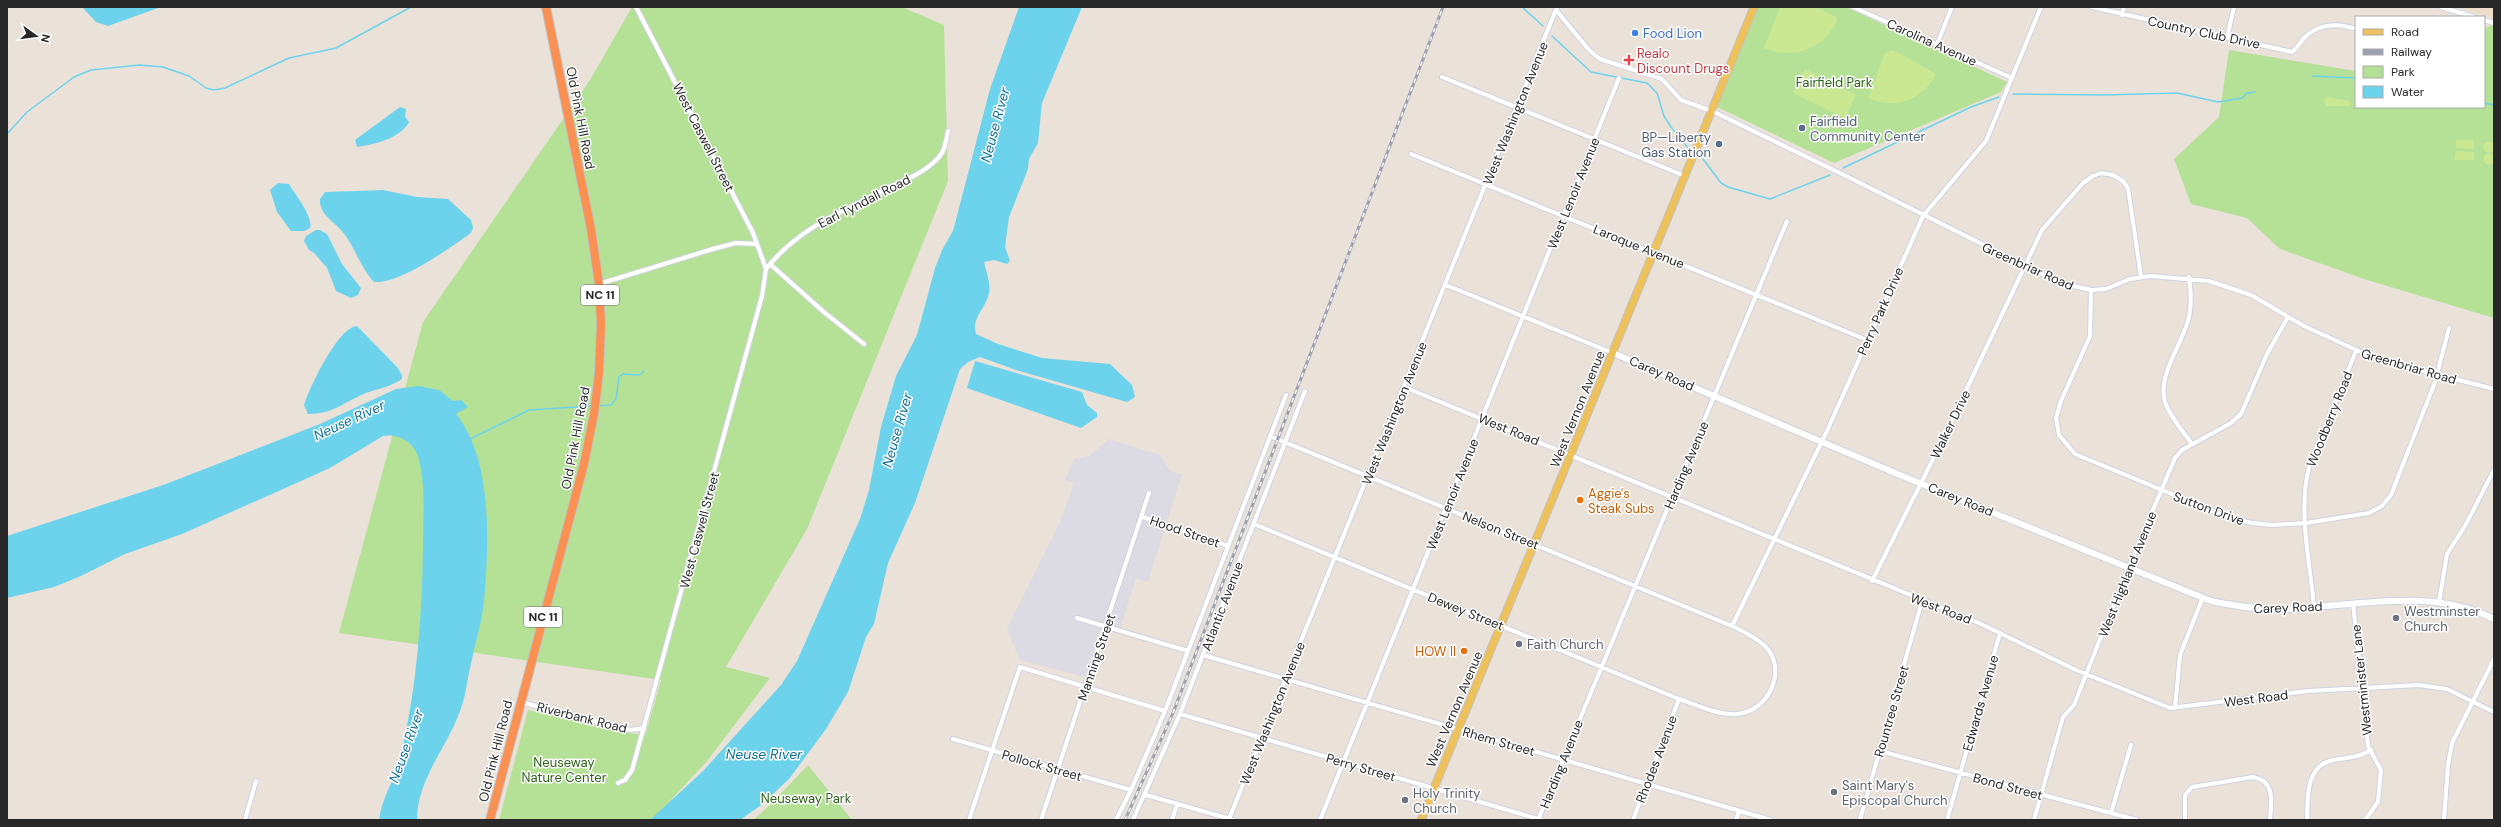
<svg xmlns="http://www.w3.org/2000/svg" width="2501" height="827" viewBox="0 0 2501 827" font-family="'DM Sans',sans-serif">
  <rect width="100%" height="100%" fill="#eae2d9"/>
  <!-- industrial -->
  <path fill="#dcdae2" d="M1109,439L1160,455L1170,471L1182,474L1148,582L1136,578L1120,629L1105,624L1100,628L1084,677L1020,660L1007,629L1060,522L1074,483L1065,480L1074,459L1089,456Z"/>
  <!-- education -->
  <path fill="#ecdec8" d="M2458,7H2494V18Z"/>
  <!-- green -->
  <path fill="#b5e196" d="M632,7H902L944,25L948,181L807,529L726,667L770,678L708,760L658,814L650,820H499L528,710L645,736L661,680L339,633L423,322L590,80Z
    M1754,7H1846L2007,82L2001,92L1834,163L1713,105Z
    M2494,24V318L2364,279L2280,249L2247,218L2191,204L2174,159L2219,117L2229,50L2356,71V107H2484V29Z
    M808,765L852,820H753L769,806Z"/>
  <!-- pitch -->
  <path fill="#c9e891" d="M1780,7H1816L1838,18C1826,48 1794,61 1764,48Z
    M1893,50L1936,74C1923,100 1895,110 1868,98L1885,53Z
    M1805,69L1856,95L1845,118L1793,93Z
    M2328,97L2350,101L2349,106H2327L2325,104V99Z
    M2456,140H2474V149L2456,148Z
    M2483.5 147a5.5 5.5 0 1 1 11 0a5.5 5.5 0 1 1-11 0Z
    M2456,151L2474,152V160H2455Z
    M2483.5 159a5.5 5.5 0 1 1 11 0a5.5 5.5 0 1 1-11 0Z"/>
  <!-- water -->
  <path fill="#6dd3ec" d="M82,7H161L108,26L96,22Z
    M1019,7H1082L1042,103L1038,143L1029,159L1028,169L1009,217L1005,247L1010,261L1007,264L994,260L984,262C986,271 991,284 989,293C986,309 971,317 976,334L998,344L1042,358L1110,364L1132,385L1135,397L1127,402L1113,398L1016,370L980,357L968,362L960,369L915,503L888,563L874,624L866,637L848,692L826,729L789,779L760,806L740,820H650L703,771L781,685L797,661L860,519L869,490L881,427L896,376L917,335L935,268L942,250L953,231L990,89Z
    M400,107L406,109L405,117L409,122C401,138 373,145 357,147L355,140Z
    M278,183L289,184C295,194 314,218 310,228L304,231H291L277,212L270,190Z
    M383,190L417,197L448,199L471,220L473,228L471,233C450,248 400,284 374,282C360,267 355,247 342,231C333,221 319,214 320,199L325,192Z
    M316,230H320L327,234L342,264L361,288L358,295L351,298L336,291L327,268L314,253L309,250L304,241L306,236Z
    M357,326L397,367L402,375V379C392,386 378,389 366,393C344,402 334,414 308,414L304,405C310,387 338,327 357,326Z
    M975,361L1082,392L1087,405L1097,413V417L1081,428L967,388Z
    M418,386L439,390L453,401L461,400L468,407L456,414C493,459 489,545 484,601C482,622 475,643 471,664C467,679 466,696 460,711C447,748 417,779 417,820H379C382,796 396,778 401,755C417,686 422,617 423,547C423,519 426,487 419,460C415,442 399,433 383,436L330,468L182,534L125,554L81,576L54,587L7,598V536L166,484L320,424L396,389Z"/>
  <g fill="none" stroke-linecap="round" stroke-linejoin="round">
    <!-- stream -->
    <path stroke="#6dd3ec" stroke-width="1.5" d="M1522,7L1543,26
      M1552,36L1591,72L1647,83L1657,93L1664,116L1671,127L1688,148
      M2313,76L2356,78
      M2013,94L2105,95L2177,93L2218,102L2242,98L2247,93L2255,92
      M2484,103L2494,105
      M7,134L27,112L74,77L91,70L139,65L163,67L189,76L206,88L214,90L225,88L289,58L336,48L411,7
      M1703,159L1721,183L1728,187L1770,199L1830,175
      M1843,168L1971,107L1999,97
      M597,406L611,405L616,399L619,377L623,374L639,375L644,371
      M470,439L529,410L591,406"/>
    <defs>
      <path id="street" d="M1853,7L2012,78
        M2092,7L2292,52C2298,48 2300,42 2305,37C2320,23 2338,23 2356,29
        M2441,7L2474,17
        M1556,10L1589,50L1600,59L1662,79L1681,100L1712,111L1844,175L2060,283L2091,290L2106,289L2130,279L2151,276L2209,281L2251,295L2304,326L2376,359L2494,389
        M2122,15L2124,7
        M2484,20L2494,23
        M2227,38L2234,7
        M1937,44L1952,7
        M1442,77L1685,176
        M1411,154L1867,340
        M770,264L825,313L864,344
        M766,269C800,226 845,211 892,186C908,179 927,171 939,157C945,151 946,140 948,131
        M2189,277C2191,291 2192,304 2189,317C2183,344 2157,374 2165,402C2170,417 2183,431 2192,444
        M599,284L713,249L736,243L757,244
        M1446,285L1613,353
        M2091,290L2090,336L2061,401L2056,418L2059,435L2075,454L2230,518L2252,523L2271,525L2306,523L2369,513L2382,506L2391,495L2435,382L2449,328
        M1404,387L1979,623L2076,670L2170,708L2308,691L2419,685L2447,689L2494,712
        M1143,517L1228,546
        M1254,524L1679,699C1697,705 1719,716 1738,714C1768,711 1788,671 1766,647C1757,638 1743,631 1732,626L1270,436
        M1872,581L1943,439L2042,230L2083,183L2093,176L2101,173L2113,175L2123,181L2128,188L2141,277
        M2353,603L2368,746L2381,770L2378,802L2365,820
        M2439,603L2447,554L2465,526L2494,470
        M2314,607C2310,562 2297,508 2310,464L2356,351
        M1077,618L1188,651
        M1732,626L1827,431L1923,216L1986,141L2041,7
        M1203,655L1771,820
        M520,702L631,730L644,728
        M2175,708L2180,655L2203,597
        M1180,714L1542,820
        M953,739L1131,790
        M1880,751L2137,820
        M618,783L625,780L632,770L762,296L766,269L753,233L636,7
        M1146,795L1234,820
        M2111,813L2131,745
        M1229,819L1557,7
        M245,820L256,781
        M969,820L1020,667L1165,711
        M1041,820L1149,493
        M1116,820L1131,790L1165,711L1286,395
        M1133,820L1180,714L1305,391
        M1172,820L1177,804
        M1320,820L1619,78
        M1538,820L1787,221
        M1633,820L1679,699
        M1736,820L1739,811
        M1860,820L1922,601
        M1947,820L2000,633
        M2034,820L2063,717L2074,705L2125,576L2175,458L2182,450L2231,423L2241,414L2267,354L2288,317
        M2185,820V795L2192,787L2253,777C2276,781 2271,802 2270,820
        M2307,820C2308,802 2305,770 2327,762C2344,756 2352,761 2371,750
        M2444,820L2448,765L2452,743L2494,659"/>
      <path id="secondary" d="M1613,353L1900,475L2211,601C2235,606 2258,610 2283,609C2355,607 2426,586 2494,619"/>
      <path id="primary" d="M1421,820L1754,7"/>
      <path id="highway" d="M490,820L584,464L594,414L599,373L601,324L599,284L591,229L546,7"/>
    </defs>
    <!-- street casing -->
    <use href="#street" stroke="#cfd3e1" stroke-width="6"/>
    <!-- secondary casing -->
    <use href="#secondary" stroke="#cfd3e1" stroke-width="8"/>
    <!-- primary casing -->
    <use href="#primary" stroke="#c3c3c3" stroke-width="9"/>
    <!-- highway casing -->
    <use href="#highway" stroke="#c3c3c3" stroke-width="10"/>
    <!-- street -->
    <use href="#street" stroke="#fff" stroke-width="4"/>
    <!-- secondary -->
    <use href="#secondary" stroke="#fff" stroke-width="6"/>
    <!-- primary -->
    <use href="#primary" stroke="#eec15b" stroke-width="7"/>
    <!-- highway -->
    <use href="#highway" stroke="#fb9053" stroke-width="8"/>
    <defs>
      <path id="rail" d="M1125,820L1173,713L1443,7"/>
    </defs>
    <!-- rail casing -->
    <use href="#rail" stroke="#9ca1b2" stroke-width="3"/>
    <!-- rail -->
    <use href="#rail" stroke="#fff" stroke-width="1.5" stroke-dasharray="4.5" stroke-linecap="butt"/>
  </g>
  <!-- markers -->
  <circle fill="#3f7fe0" stroke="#fff" stroke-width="1.5" cx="1635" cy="33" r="4"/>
  <path fill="#e0444e" stroke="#fff" stroke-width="1.5" d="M1627 54h4v4h4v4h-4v4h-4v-4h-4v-4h4z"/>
  <g fill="#5c6f8a" stroke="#fff" stroke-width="1.5">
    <circle cx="1802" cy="128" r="4"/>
    <circle cx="1719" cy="144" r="4"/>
  </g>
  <g fill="#e8710a" stroke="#fff" stroke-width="1.5">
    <circle cx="1580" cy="500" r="4"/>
    <circle cx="1464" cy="651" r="4"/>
  </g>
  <g fill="#6b7280" stroke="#fff" stroke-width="1.5">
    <circle cx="2396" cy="618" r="4"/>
    <circle cx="1519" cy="644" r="4"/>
    <circle cx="1834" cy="792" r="4"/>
    <circle cx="1405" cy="800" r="4"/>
  </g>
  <g text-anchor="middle" stroke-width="3" stroke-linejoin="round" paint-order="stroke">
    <!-- shield labels -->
    <g fill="#fff" stroke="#686868" stroke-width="1">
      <rect x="581" y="285" width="38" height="20" rx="3"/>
      <rect x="524" y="607" width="38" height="20" rx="3"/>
    </g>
    <g font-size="12" font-weight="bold" fill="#282828">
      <text x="600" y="299">NC 11</text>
      <text x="543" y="621">NC 11</text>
    </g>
    <!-- street labels -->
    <g font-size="13" fill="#282828" stroke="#fff">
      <text transform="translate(2204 32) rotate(12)" y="5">Country Club Drive</text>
      <text transform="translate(1932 42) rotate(24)" y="5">Carolina Avenue</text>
      <text transform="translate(1515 113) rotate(-68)" y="5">West Washington Avenue</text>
      <text transform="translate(581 118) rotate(79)" y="5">Old Pink Hill Road</text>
      <text transform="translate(704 137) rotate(63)" y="5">West Caswell Street</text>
      <text transform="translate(1573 193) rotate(-68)" y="5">West Lenoir Avenue</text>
      <text transform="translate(864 201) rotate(-27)" y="5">Earl Tyndall Road</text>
      <text transform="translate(1639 246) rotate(22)" y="5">Laroque Avenue</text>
      <text transform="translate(2028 266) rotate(24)" y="5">Greenbriar Road</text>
      <text transform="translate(1880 311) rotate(-66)" y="5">Perry Park Drive</text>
      <text transform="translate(2409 366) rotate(16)" y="5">Greenbriar Road</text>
      <text transform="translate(1662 373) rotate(23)" y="5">Carey Road</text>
      <text transform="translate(1577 409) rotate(-68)" y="5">West Vernon Avenue</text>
      <text transform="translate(1394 413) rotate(-68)" y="5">West Washington Avenue</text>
      <text transform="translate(2329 419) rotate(-68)" y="5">Woodberry Road</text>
      <text transform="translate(1950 424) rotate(-64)" y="5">Walker Drive</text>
      <text transform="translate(1509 429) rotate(22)" y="5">West Road</text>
      <text transform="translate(575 438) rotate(-79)" y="5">Old Pink Hill Road</text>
      <text transform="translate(1686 465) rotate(-67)" y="5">Harding Avenue</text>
      <text transform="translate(1452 494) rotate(-68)" y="5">West Lenoir Avenue</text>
      <text transform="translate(1961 499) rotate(22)" y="5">Carey Road</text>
      <text transform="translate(2209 508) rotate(20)" y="5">Sutton Drive</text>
      <text transform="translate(699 530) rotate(-75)" y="5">West Caswell Street</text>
      <text transform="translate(1501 530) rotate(22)" y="5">Nelson Street</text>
      <text transform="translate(1185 531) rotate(19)" y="5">Hood Street</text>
      <text transform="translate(2127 574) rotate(-68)" y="5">West Highland Avenue</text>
      <text transform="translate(1222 606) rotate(-69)" y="5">Atlantic Avenue</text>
      <text transform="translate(2288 607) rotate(-2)" y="5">Carey Road</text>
      <text transform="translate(1941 608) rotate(21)" y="5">West Road</text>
      <text transform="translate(1466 611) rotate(22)" y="5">Dewey Street</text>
      <text transform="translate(1096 657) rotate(-71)" y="5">Manning Street</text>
      <text transform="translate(2361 680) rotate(-96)" y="5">Westminister Lane</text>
      <text transform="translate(2256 698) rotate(-7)" y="5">West Road</text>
      <text transform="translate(1980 703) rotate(-74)" y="5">Edwards Avenue</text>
      <text transform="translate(1454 709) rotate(-67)" y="5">West Vernon Avenue</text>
      <text transform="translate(1891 711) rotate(-74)" y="5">Rountree Street</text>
      <text transform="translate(1272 713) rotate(-68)" y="5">West Washington Avenue</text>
      <text transform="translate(582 717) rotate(14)" y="5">Riverbank Road</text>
      <text transform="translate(1499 741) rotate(16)" y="5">Rhem Street</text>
      <text transform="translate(495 751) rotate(-76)" y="5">Old Pink Hill Road</text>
      <text transform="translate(1656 759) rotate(-69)" y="5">Rhodes Avenue</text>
      <text transform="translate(1561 764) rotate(-68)" y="5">Harding Avenue</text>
      <text transform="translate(1042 765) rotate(16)" y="5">Pollock Street</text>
      <text transform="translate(1361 767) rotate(16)" y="5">Perry Street</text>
      <text transform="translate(2008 786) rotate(15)" y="5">Bond Street</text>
    </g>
    <!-- shop labels -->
    <g font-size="13" fill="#366cbe" stroke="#fff" text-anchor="start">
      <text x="1643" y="38">Food Lion</text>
    </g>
    <!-- health labels -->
    <g font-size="13" fill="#be3a42" stroke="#fff" text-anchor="start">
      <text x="1637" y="58">Realo<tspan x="1637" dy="15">Discount Drugs</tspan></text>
    </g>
    <!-- park labels -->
    <g font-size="13" fill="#2e621a" stroke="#fff">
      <text x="1834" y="87">Fairfield Park</text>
      <text x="564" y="767">Neuseway<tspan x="564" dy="15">Nature Center</tspan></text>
      <text x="806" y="803">Neuseway Park</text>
    </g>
    <!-- service labels -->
    <g font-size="13" fill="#4e5e75" stroke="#fff" text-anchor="start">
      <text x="1810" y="126">Fairfield<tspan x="1810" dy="15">Community Center</tspan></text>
      <text x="1711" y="142" text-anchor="end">BP—Liberty<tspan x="1711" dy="15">Gas Station</tspan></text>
    </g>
    <!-- food labels -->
    <g font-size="13" fill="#c56008" stroke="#fff" text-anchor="start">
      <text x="1588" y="498">Aggie's<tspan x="1588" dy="15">Steak Subs</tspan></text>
      <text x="1456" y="656" text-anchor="end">HOW II</text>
    </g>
    <!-- worship labels -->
    <g font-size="13" fill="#5b616d" stroke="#fff" text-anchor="start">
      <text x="2404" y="616">Westminster<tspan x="2404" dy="15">Church</tspan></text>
      <text x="1527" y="649">Faith Church</text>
      <text x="1842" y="790">Saint Mary's<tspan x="1842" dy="15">Episcopal Church</tspan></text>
      <text x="1413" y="798">Holy Trinity<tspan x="1413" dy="15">Church</tspan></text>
    </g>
    <!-- water labels -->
    <g font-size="14" font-style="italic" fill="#0f7095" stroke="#fff">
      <text transform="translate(995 125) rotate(-75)" y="5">Neuse River</text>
      <text transform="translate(349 420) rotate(-25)" y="5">Neuse River</text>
      <text transform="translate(897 430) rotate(-74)" y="5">Neuse River</text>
      <text transform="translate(406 746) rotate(-70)" y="5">Neuse River</text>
      <text x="764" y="759">Neuse River</text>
    </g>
  </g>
  <!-- border -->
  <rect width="2501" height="827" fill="none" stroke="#282828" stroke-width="16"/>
  <!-- legend -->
  <rect x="2355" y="16" width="130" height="92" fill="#ffffff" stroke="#a9a9a9"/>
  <rect x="2363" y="29" width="20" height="6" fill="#eec15b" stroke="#a9a9a9"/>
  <text x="2391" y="36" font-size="12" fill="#282828">Road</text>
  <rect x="2363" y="49" width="20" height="6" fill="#9ca1b2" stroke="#a9a9a9"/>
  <text x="2391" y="56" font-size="12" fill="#282828">Railway</text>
  <rect x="2363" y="66" width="20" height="12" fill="#b5e196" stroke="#a9a9a9"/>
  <text x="2391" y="76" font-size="12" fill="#282828">Park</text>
  <rect x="2363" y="86" width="20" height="12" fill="#6dd3ec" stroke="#a9a9a9"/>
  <text x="2391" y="96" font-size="12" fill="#282828">Water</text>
  <!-- north arrow -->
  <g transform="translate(36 36) rotate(104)" stroke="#ffffff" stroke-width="3" paint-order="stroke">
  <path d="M0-3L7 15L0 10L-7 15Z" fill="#282828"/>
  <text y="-6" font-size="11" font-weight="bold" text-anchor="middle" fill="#282828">N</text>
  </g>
</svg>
